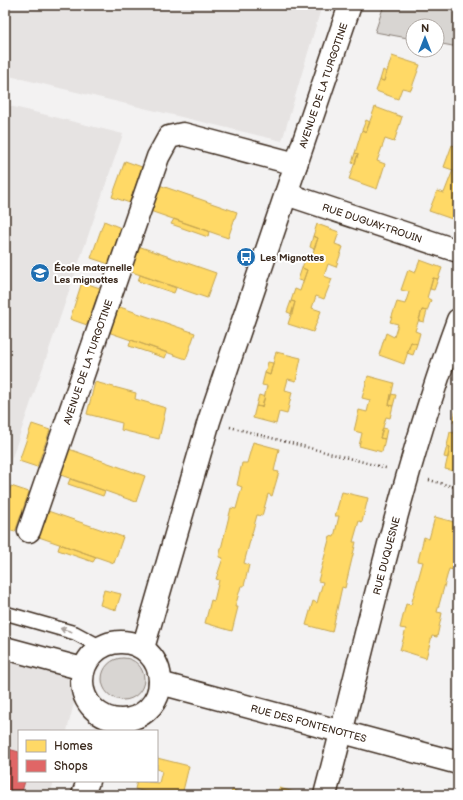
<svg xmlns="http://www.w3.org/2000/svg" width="463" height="800" viewBox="0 0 463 800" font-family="'Balsamiq Sans',sans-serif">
  <rect width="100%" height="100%" fill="#f3f2f2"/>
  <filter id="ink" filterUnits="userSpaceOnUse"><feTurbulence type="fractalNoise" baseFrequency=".025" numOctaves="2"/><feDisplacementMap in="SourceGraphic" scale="8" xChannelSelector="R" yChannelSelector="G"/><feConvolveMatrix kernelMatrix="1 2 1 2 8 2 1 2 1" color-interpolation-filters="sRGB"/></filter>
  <g filter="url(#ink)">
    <!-- built -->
    <path fill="#e6e3e2" d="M5,5H322L282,141L5,75Z
      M6,105L123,134L5,478V109Z
      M5,649L82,671L67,731H19V781H54L50,795H5Z"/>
    <!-- green -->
    <path fill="#d8d5d2" stroke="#8a8078" d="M384,5H458V47L437,43V26H413V39L375,32Z
      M102 679a21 21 0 1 1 42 0a21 21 0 1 1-42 0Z"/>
    <!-- homes -->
    <path fill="#ffd966" stroke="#c4a450" d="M392,56L420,65L411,90L402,88L398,99L376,91L380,80L384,81Z
      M383,70L386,72L384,81L380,80Z
      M375,107L402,117L394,142L385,139L377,161L385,164L377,189L349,179L358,154L355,153L362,130L366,132Z
      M366,120L370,122L366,132L362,130Z
      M452,145L458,147V211L455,220L429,211L437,191L444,193L453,170L444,167Z
      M355,153L358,154L355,164L352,163Z
      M125,161L142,167L130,203L112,197Z
      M159,185L237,212L228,238L150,211Z
      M174,219L209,231L208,237L171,224Z
      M104,221L121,228L109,264L91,258Z
      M317,224L339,232L335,244L343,247L336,267L328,264L324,276L332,279L324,299L316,296L312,308L321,311L313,332L288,324L295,302L291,301L295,289L300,291L307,270L302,268L306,256L311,258L318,238L313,236Z
      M313,236L318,238L314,249L310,247Z
      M138,246L216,273L207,298L129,271Z
      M420,260L442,268L438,279L433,278L427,298L431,300L427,311L422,310L415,331L420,333L417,344L411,342L404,364L379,355L386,333L394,337L398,324L390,322L397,302L405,304L409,292L401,290L408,270L415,273Z
      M302,268L307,270L303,281L298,280Z
      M140,275L176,288L174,293L138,281Z
      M433,278L438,279L434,290L430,289Z
      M82,282L100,288L87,325L70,319Z
      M291,301L295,302L292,314L287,312Z
      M117,306L195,333L186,359L108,332Z
      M422,310L427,311L424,322L419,321Z
      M131,340L167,353L165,358L129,346Z
      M411,342L417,344L413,355L407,353Z
      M276,352L301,358L296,381L288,379L285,390L292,392L287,414L279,412L276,424L253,418L256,406L262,407L267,386L262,385L265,373L270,375Z
      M268,362L273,363L270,375L265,373Z
      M368,376L394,383L389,405L393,406L390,418L386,417L380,438L385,439L382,452L359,446L362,433L354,431L359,410L367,412L370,400L362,398Z
      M95,382L136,393L135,399L166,408L159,439L121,430L122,423L87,414Z
      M391,394L396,395L393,406L389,405Z
      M259,395L265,397L262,407L256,406Z
      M456,410L458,411L457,422H453Z
      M458,418V472L445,469L450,447L447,446L450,432L454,433Z
      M32,424L50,430L37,467L19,461Z
      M383,428L387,429L385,439L380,438Z
      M253,442L279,449L274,471L279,472L272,496L268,494L262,516L257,515L244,563L249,565L244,586H241L235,607H238L232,631L205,623L211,600L214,601L219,580L216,579L223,558L219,557L231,508L236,509L242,487L237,485L242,463H247Z
      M447,446L450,447L448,458L444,457Z
      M66,448L145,476L136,502L58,474Z
      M70,479L105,491L103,496L68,484Z
      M11,486L29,492L15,532L5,529V503Z
      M342,492L368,498L362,522L359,521L353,542H356L345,588L342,587L332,632L306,625L313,601L317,603L323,582L318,581L330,536L334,537L339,516H335Z
      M45,510L123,537L114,563L36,536Z
      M435,517L458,523V534L455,546L458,547V554L454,570L449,569L437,612L442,613L437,637L432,636L426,658L400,650L406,629L400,628L406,604L411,605L423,562L418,561L424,537L429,539Z
      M60,544L96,557L93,562L58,550Z
      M104,590L121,594L116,610L100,605Z
      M157,758L189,766L182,795H156L135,789L137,781L159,783L162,771L157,769Z
      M279,788L302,794L301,795H277Z
      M232,790L239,792L238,795H231Z"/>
    <!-- shops -->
    <path fill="#e06666" stroke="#ae5450" d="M5,748L19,752V781H25L21,795H5Z"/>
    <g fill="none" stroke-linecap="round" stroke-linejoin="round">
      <defs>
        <path id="lane" d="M5,613L75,633L101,647"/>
        <g id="street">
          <path id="s1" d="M286,194L458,251"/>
          <path id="s2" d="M29,531L158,157L169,137L183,134L296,164"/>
          <circle cx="121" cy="681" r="39"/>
          <path d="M5,648L83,669"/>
          <path id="s3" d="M143,648L209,421L350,5"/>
          <path id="s4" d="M160,683L458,763"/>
          <path d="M83,795L88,781"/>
          <path id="s5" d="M325,795C367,636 401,474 458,320"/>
        </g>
      </defs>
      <!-- lane casing -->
      <use href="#lane" stroke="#3b2a1e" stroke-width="16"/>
      <!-- street casing -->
      <use href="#street" stroke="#3b2a1e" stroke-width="25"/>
      <!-- path -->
      <path stroke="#3b2a1e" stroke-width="2.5" stroke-dasharray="1 3" stroke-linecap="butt" d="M230,427L386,468
        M429,480L458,488"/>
      <!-- lane -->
      <use href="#lane" stroke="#fff" stroke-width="13"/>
      <!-- street -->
      <use href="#street" stroke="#fff" stroke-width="22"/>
    </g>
    <!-- one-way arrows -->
    <defs><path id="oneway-shaft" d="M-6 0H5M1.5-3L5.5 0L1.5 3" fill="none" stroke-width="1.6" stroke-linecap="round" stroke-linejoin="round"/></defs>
    <use stroke="#a79f9a" href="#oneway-shaft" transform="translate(66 630) rotate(-164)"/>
  </g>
  <!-- icons -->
  <defs>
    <symbol id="bus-disc" viewBox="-11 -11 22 22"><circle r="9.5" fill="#1f6fb2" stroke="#fff"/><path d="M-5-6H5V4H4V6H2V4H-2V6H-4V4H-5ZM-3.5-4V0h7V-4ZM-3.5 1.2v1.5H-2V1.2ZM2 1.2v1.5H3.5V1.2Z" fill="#fff"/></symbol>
    <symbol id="school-disc" viewBox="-11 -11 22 22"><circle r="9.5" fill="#1f6fb2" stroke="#fff"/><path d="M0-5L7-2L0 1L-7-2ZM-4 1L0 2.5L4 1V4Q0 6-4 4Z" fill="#fff"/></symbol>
  </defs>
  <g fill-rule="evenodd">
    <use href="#bus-disc" x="235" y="246" width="22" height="22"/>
    <use href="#school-disc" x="29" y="262" width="22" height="22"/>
  </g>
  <g text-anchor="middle" stroke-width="4" stroke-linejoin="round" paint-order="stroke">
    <!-- street labels -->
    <g font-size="10" fill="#3b2a1e" stroke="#fff">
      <text dy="4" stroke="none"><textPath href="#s3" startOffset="591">AVENUE DE LA TURGOTINE</textPath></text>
      <text dy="4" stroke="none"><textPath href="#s1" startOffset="91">RUE DUGUAY-TROUIN</textPath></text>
      <text dy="4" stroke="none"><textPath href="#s2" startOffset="179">AVENUE DE LA TURGOTINE</textPath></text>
      <text dy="4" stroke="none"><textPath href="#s5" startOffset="247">RUE DUQUESNE</textPath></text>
      <text dy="4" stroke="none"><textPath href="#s4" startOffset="154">RUE DES FONTENOTTES</textPath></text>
    </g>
    <!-- poi labels -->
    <g font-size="10" font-weight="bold" fill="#3b2a1e" stroke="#fff" text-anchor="start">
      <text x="260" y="261">Les Mignottes</text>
      <text x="54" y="271">École maternelle<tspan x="54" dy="12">Les mignottes</tspan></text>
    </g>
  </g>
  <!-- margin -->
  <rect width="463" height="800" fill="none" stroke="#fff" stroke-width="20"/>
  <rect x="10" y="10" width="443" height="780" fill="none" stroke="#3b2a1e" stroke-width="1.5" filter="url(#ink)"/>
  <!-- legend -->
  <rect x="18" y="730" width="140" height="52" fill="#ffffff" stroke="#b1aaa5"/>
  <rect x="26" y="740" width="20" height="12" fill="#ffd966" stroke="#b1aaa5"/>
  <text x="54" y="750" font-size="12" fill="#3b2a1e">Homes</text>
  <rect x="26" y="760" width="20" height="12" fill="#e06666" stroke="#b1aaa5"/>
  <text x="54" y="770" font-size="12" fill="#3b2a1e">Shops</text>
  <!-- north arrow -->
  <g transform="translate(425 38)"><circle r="19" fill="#ffffff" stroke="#b1aaa5"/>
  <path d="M0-3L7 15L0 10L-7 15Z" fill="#1f6fb2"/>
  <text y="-6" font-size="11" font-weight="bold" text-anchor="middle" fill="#3b2a1e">N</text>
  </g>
</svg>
